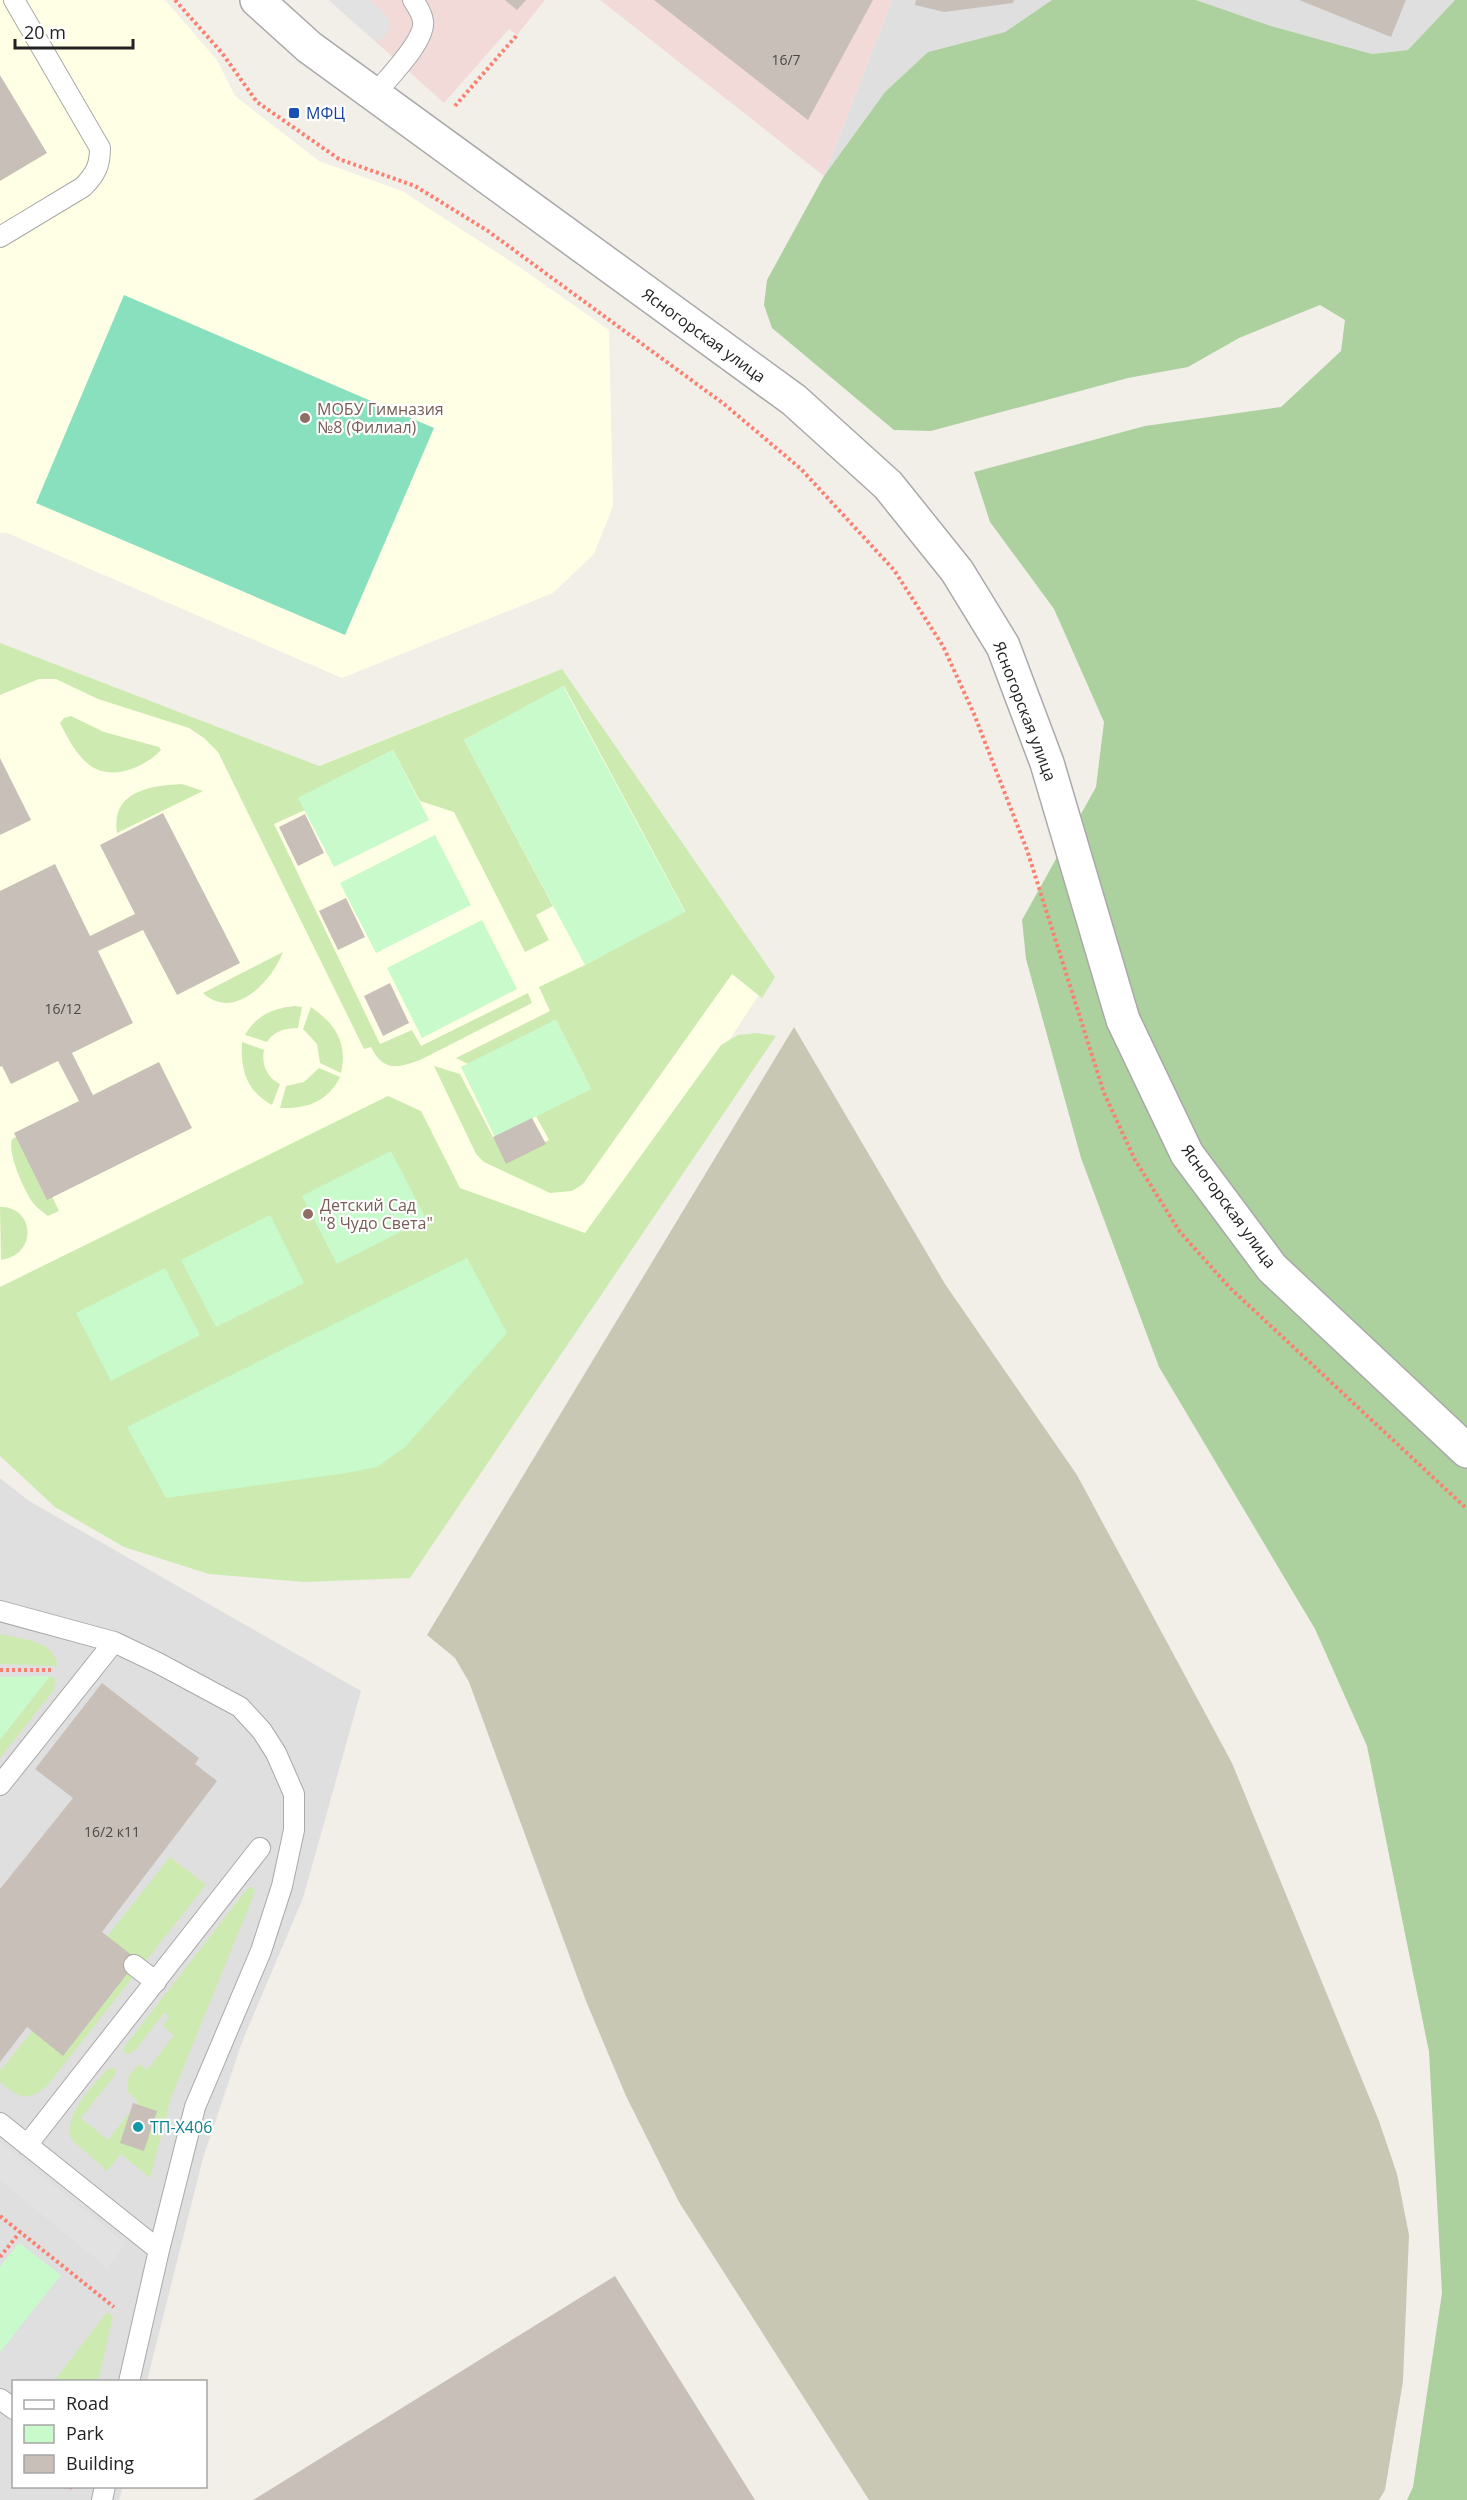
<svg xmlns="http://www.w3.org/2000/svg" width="1467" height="2500" viewBox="0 0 1467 2500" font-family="'Open Sans',sans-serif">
  <rect width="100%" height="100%" fill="#f2efe9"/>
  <!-- residential -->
  <path fill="#e0dfdf" d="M892,0H1052L1005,32L928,52L885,92L824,176Z
    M1196,0H1455L1408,50L1372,54L1271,26Z
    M0,1478L29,1501L361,1691L303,1898L242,2042L203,2158L147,2381L14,2382V2486L123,2487L119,2500H0Z"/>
  <!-- commercial -->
  <path fill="#f2dad9" d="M329,0H545L517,35L509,29L444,103Z
    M600,0H892L824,176Z"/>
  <!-- education -->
  <path fill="#ffffe5" d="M0,0H165L217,60L235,96L319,161L402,191L521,268L609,330L613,506L594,554L553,593L342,678L7,533H0Z
    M0,644L308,770L554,672L762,990L402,1543L0,1438Z"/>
  <!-- construction -->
  <path fill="#c7c7b4" d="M794,1027L945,1284L1077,1475L1232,1763L1379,2121L1397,2174L1409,2235L1403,2381L1385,2490L1379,2500H869L679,2202L626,2096L586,2001L469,1682L455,1658L427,1635Z"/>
  <!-- grass -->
  <path fill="#cdebb0" d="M0,643L319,766L562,669L775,977L762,998L732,974L583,1184L572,1191L550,1193L484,1162L476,1154L434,1066L460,1074L506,1162L549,1140L536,1116L591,1089L556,1020L468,1064L456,1058L550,1011L539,987L585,965L685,911L564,686L464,740L553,906L536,915L549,940L525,952L454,812L420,801L393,750L299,798L305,810L274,824L380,1044L412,1030L421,1046L528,993L532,1003L420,1060C398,1068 383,1072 371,1047L364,1049L218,752L204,738L189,728L98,699L56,679H39L0,695Z
    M71,716L104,732L159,747L161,750C154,758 144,764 134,768C93,784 76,755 60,723L64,718Z
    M182,784L203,791L117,833C111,791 149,786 182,784Z
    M283,952C272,981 234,1022 203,993Z
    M295,1006L302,1007L298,1028C285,1028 274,1031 267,1042L245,1035C256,1015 274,1008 295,1006Z
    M311,1007C335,1024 348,1042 341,1073L320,1063L317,1044L303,1029Z
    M757,1033L776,1036L410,1578L304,1582L209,1574L124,1547L55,1507L0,1456V1287L388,1096L421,1111L460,1188L585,1233L721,1045L738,1035Z
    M242,1042L264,1050C261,1064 267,1078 280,1084L272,1105C247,1092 240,1069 242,1042Z
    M319,1068L340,1077C328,1102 306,1109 280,1108L286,1086L304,1082Z
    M22,1134L59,1211L48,1216C43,1212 37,1208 33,1203C24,1190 7,1153 12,1139Z
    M0,1207C35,1206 38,1255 1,1260Z
    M0,1634C23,1640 53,1639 58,1666L0,1664Z
    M50,1676L56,1679L53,1691L0,1758V1740Z
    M170,1857L206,1885L46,2087C25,2103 19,2097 0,2082V2068L2,2069Z
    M251,1887L254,1888L255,1892L171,2098L150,2178L121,2154L107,2171L71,2139C64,2112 92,2089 107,2069L114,2068L116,2070L115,2075L81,2118L108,2140L138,2102L127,2091L129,2075L139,2064L147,2070L174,2035L163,2026L169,2017L164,2013L134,2052L127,2054L123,2051L125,2046L247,1889Z
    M107,2312L113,2317L98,2381H54Z"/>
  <!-- forest -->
  <path fill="#add19e" d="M1052,0H1196L1271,26L1372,54L1408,50L1455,0H1467V2500H1407L1413,2487L1442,2293L1429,2052L1367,1746L1315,1629L1159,1367L1081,1158L1026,959L1022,920L1096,787L1104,722L1054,609L990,522L974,472L1145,426L1281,407L1341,351L1345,320L1320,305L1239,338L1188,367L1128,378L931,431L894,430L772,328L764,305L767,280L824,176L885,92L928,52L1005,32Z"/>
  <!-- park -->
  <path fill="#c8facc" d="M563,686L685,912L585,965L464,740Z
    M393,750L429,820L334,867L298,798Z
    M435,835L471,905L376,953L340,883Z
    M482,920L517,989L422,1038L387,968Z
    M556,1020L591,1089L495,1137L461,1067Z
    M391,1151L426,1219L337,1264L302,1196Z
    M270,1215L304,1283L216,1327L181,1260Z
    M467,1258L507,1333L405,1447L377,1467L346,1473L166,1498L127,1427Z
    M165,1268L200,1335L111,1381L76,1313Z
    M50,1676L0,1740V1677Z
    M19,2243L61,2275L0,2352V2267Z"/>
  <!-- pitch -->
  <path fill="#88e0be" d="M124,295L434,428L345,635L36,503Z"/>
  <!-- parking -->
  <path fill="#e2e2e2" d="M329,0H369L384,13L389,21L390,29L382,39L375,41Z
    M0,2142L126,2244L107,2268L0,2180Z"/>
  <!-- building -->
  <path fill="#c7bfb8" d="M505,0H526L517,10Z
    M654,0H873L808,120Z
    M916,0H1014L1013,3L944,12L915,5Z
    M1299,0H1406L1391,37Z
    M0,75L47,153L0,181Z
    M0,758L31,820L0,835Z
    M163,813L240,963L177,995L143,930L98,951L133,1023L72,1053L93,1095L159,1062L192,1128L47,1200L14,1133L79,1101L58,1061L11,1084L2,1066L0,1067V891L55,864L90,936L135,914L100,845Z
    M305,814L324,853L298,866L279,827Z
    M346,898L365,937L338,950L319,911Z
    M390,983L409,1023L383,1036L364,996Z
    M532,1118L546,1144L506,1164L493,1137Z
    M102,1683L199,1758L195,1764L217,1781L102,1932L138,1960L63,2056L27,2027L0,2062V1889L73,1798L35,1769Z
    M133,2103L157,2111L144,2151L120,2143Z
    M615,2276L755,2500H253Z"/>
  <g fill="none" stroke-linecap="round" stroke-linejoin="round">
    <defs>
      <path id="service" d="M374,95C387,79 426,41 423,21C422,13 417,6 413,0
        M0,237L83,187C96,174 100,165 100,148L14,0
        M0,1611L114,1642L158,1663L240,1707L262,1731L276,1753L294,1794V1830L282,1886L261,1951L195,2107L159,2250L129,2382
        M0,1785L114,1642
        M134,1965L156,1982
        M0,2123L159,2250
        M27,2145L260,1848
        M0,2399L14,2409
        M102,2500L105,2486"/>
      <path id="tertiary" d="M257,0L309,47L794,400L888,485L957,571L1003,646L1047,763L1123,1020L1187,1154L1272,1268L1467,1451"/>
    </defs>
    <!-- service casing -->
    <use href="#service" stroke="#a9a9a9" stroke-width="22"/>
    <!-- tertiary casing -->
    <use href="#tertiary" stroke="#a9a9a9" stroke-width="36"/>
    <!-- path -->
    <path stroke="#fa8072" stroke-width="4" stroke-dasharray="3 3" stroke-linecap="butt" d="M175,0L222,53L257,102L339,159L415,186L488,231L724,404L801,469L894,570L943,646L974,714L1027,850L1104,1093L1135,1160L1180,1232L1230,1288L1467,1509
      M455,106L517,35
      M0,1670H53
      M0,2216L114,2307
      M0,2257L20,2232
      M63,2486L74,2488"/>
    <!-- service -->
    <use href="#service" stroke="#fff" stroke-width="20"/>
    <!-- tertiary -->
    <use href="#tertiary" stroke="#fff" stroke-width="33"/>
  </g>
  <!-- markers -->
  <rect fill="#1a4fb4" stroke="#fff" stroke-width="2" x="288" y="107" width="12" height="12" rx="3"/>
  <g fill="#8d6e63" stroke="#fff" stroke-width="2">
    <circle cx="305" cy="418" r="6"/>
    <circle cx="308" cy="1214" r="6"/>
  </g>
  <circle fill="#0f9aa8" stroke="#fff" stroke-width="2" cx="138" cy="2127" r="6"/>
  <g text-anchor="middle" stroke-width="4.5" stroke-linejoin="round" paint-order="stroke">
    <!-- number labels -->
    <g font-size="14" fill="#4b4948">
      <text x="786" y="65">16/7</text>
      <text x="63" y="1014">16/12</text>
      <text x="112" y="1837">16/2 к11</text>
    </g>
    <!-- transit labels -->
    <g font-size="16" fill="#164399" stroke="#fff" text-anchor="start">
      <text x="306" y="119">МФЦ</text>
    </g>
    <!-- street labels -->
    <g font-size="16" fill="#222" stroke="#fff">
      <text transform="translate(704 335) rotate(36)" y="6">Ясногорская улица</text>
      <text transform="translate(1025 711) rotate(69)" y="6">Ясногорская улица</text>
      <text transform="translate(1229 1206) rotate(54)" y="6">Ясногорская улица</text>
    </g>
    <!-- education labels -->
    <g font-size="16" fill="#785e54" stroke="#fff" text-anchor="start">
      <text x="317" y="415">МОБУ Гимназия<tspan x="317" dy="18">№8 (Филиал)</tspan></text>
      <text x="320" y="1211">Детский Сад<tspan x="320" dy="18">"8 Чудо Света"</tspan></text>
    </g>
    <!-- culture labels -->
    <g font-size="16" fill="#0d838f" stroke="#fff" text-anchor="start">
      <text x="150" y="2133">ТП-Х406</text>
    </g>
  </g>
  <!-- legend -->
  <rect x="12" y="2380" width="195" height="108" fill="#ffffff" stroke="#a7a7a7" stroke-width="1.5"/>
  <rect x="24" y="2400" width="30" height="9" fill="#ffffff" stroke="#a7a7a7" stroke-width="1.5"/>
  <text x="66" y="2410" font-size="18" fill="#222222">Road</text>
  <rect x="24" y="2425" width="30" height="18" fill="#c8facc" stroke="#a7a7a7" stroke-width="1.5"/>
  <text x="66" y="2440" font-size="18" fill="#222222">Park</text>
  <rect x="24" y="2455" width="30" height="18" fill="#c7bfb8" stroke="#a7a7a7" stroke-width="1.5"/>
  <text x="66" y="2470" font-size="18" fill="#222222">Building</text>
  <!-- scale -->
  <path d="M15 39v9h118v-9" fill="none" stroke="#222222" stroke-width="3"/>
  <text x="24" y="39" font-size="18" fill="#222222" stroke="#ffffff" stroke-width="4.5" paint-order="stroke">20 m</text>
</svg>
